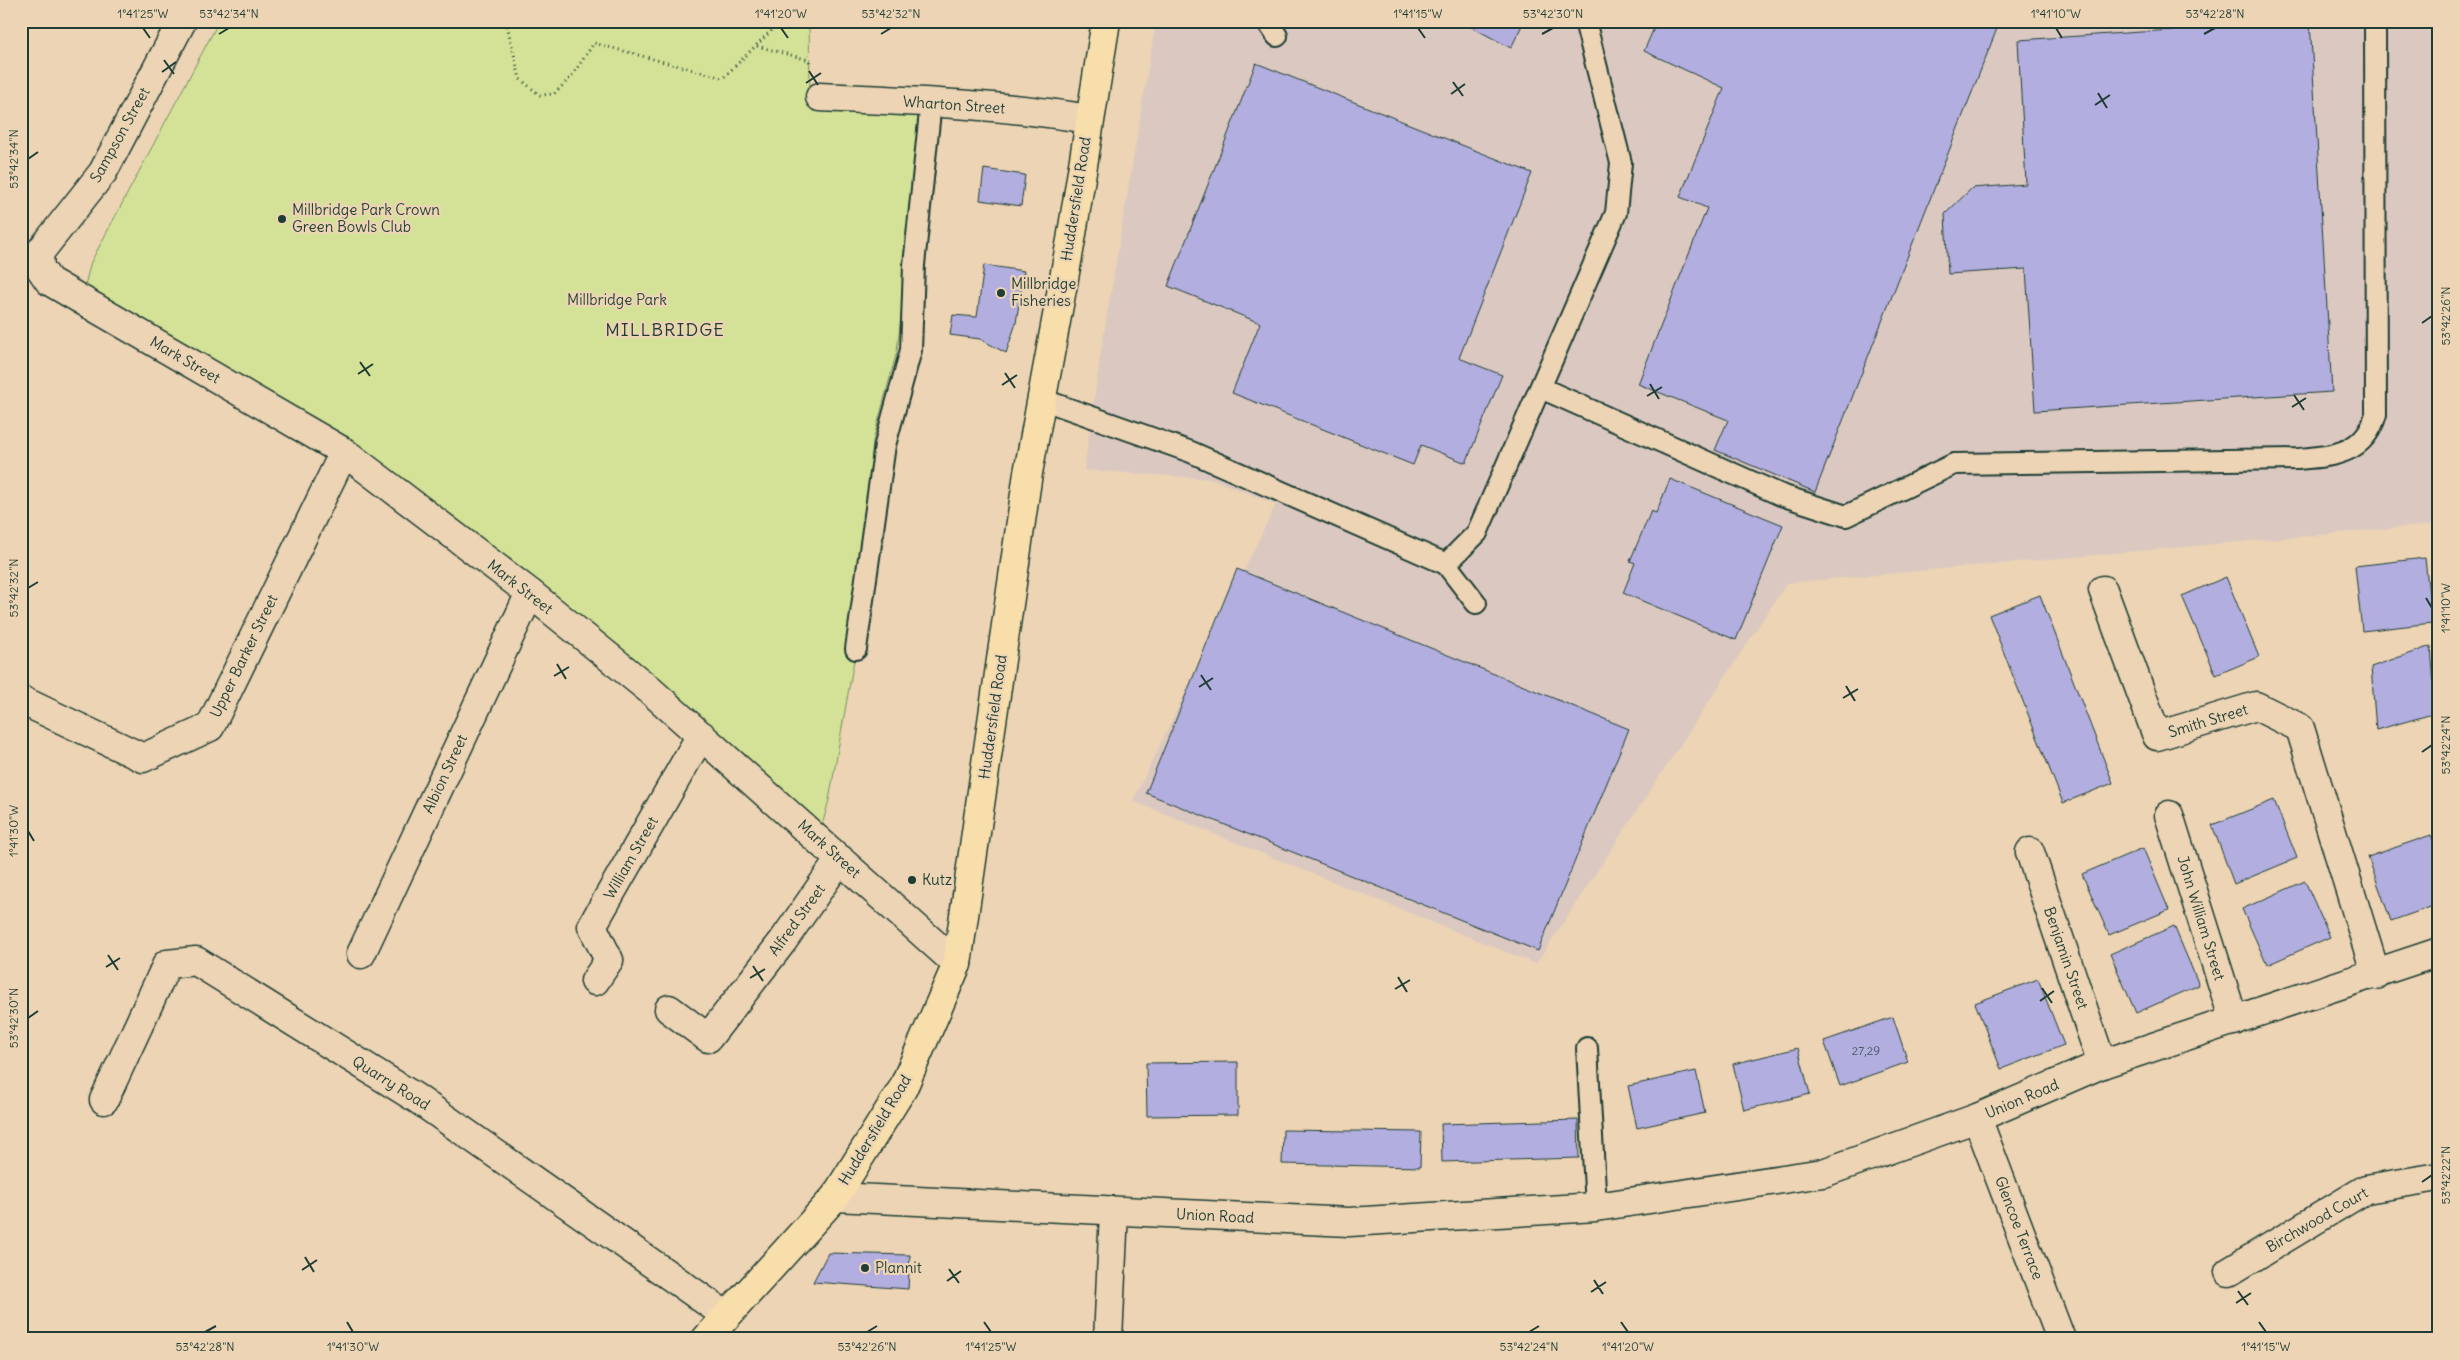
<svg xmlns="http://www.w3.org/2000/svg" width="2460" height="1360" viewBox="0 0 2460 1360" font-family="Delius,sans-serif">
  <rect width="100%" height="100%" fill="#ecd4b4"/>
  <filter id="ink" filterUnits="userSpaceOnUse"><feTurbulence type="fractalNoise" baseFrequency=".02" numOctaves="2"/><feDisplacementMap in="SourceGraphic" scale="10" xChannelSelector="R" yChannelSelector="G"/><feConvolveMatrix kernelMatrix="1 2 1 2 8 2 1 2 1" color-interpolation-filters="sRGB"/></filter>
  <g filter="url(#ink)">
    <!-- built -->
    <path fill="#dbc9c1" d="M1156,21H2439V524L1787,583L1536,964L1133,801L1276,504L1212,479L1084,470L1100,358Z"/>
    <!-- green -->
    <path fill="#d3e296" stroke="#799065" d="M219,21H827L809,23L810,90L925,108L897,351L873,441L856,649L829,800L821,829L661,685L85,285L91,262Z"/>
    <!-- building -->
    <path fill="#b2aedf" stroke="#1f3d34" d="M1460,21H1524L1511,48Z
      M1657,21H2000L1815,492L1715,450L1728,420L1638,384L1707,208L1680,197L1724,88L1644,51Z
      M2171,21H2310L2332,392L2035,411L2026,269L1948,274L1945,214L1972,188L2026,184L2018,40L2172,30Z
      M1256,63L1532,173L1459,358L1502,375L1466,463L1421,445L1413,465L1232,393L1260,323L1168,286Z
      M984,169L1025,175L1021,206L980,200Z
      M984,265L1024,271L1016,323L1006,353L980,339L950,335L953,315L977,317Z
      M1670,479L1783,525L1736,640L1623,593L1635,563L1630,561L1651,511L1656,513Z
      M2425,558L2432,623L2362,631L2355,566Z
      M1237,569L1629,729L1538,951L1146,793Z
      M2226,577L2259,657L2216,675L2182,596Z
      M2040,595L2113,783L2063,803L1989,615Z
      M2431,646L2436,713L2376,730L2371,667Z
      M2274,800L2297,858L2234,884L2212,825Z
      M2431,835L2439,856V904L2391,921L2368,857Z
      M2143,848L2169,910L2109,935L2082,874Z
      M2305,881L2330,937L2267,965L2242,909Z
      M2174,926L2199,985L2136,1013L2110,954Z
      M2038,979L2064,1045L2001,1069L1975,1003Z
      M1893,1017L1908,1062L1840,1086L1824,1041Z
      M1798,1048L1810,1094L1744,1110L1733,1064Z
      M1238,1062V1115L1147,1116L1146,1063Z
      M1696,1071L1705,1113L1637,1128L1628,1086Z
      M1578,1120L1579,1158L1442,1162L1441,1124Z
      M1283,1130L1421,1132L1420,1167L1282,1164Z
      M828,1253L910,1255L908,1289L813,1282Z"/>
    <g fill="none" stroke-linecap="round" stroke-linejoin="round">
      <defs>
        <path id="service" d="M1267,21L1277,36
          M1541,388L1781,495L1846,516L1954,464L2298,459C2333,456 2365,454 2376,414L2375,21
          M1041,399L1191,452L1446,564L1476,603
          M1446,564L1477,533L1616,213L1621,163L1585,21
          M856,649L885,445L911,350L914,265L931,102
          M1587,1048L1596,1207"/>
        <path id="minor" d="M182,21L103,172L39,253L40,268L49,281L344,452L530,593L651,691L957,964
          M820,97C909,101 1000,104 1089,119
          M2103,590L2157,736L2256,706L2300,728L2376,975
          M21,700L143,758L210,727L344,452
          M2169,815L2234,1021
          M2030,852L2102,1064
          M361,954L530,593
          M595,981L609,960L592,926L701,735
          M669,1009L708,1038L783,941L840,859
          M104,1100L167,964L196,961L416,1098L727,1316
          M1977,1118L2061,1339
          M2229,1272L2366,1189L2439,1177
          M1108,1339L1114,1212"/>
        <path id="tertiary" d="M835,1197L1349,1222L1596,1207L1823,1173L1977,1118L2102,1064L2439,952"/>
        <path id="primary" d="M706,1339L835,1197L903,1088L957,964L1028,473L1071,240L1106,21"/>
      </defs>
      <!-- service casing -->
      <use href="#service" stroke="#1f3d34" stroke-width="24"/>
      <!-- minor casing -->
      <use href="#minor" stroke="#1f3d34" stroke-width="31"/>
      <!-- tertiary casing -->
      <use href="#tertiary" stroke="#1f3d34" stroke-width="31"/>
      <!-- primary casing -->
      <use href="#primary" stroke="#1f3d34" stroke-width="31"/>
      <!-- path -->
      <path stroke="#1f3d34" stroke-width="3" stroke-dasharray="1 4" stroke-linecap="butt" d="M506,21L520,79L540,95L554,94L571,77L594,43L723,78L781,21
        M757,46L809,60L810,65
        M21,1336L28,1339"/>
      <!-- service -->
      <use href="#service" stroke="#ecd4b4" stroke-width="20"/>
      <!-- minor -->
      <use href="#minor" stroke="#ecd4b4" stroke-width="28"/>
      <!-- tertiary -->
      <use href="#tertiary" stroke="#ecd4b4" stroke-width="28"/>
      <!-- primary -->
      <use href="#primary" stroke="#f8deab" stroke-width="28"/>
    </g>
  </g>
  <!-- ticks -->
  <path fill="none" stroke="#1f3d34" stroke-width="2" d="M143,28L150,38M781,28L788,38M1418,28L1425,38M2056,28L2062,38M219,34L229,28M881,34L891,28M1542,34L1553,28M2204,34L2215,28M164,60L174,74M809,71L818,85M162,72L176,62M1453,82L1463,96M806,83L821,73M2098,93L2107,108M1451,94L1465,84M2095,105L2110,95M28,159L38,152M2422,323L2432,316M360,362L370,376M1005,373L1015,388M358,374L373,364M1650,384L1659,399M1002,385L1017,375M2294,395L2304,410M1647,396L1662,387M2292,407L2306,398M28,588L38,582M2426,598L2432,608M557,664L566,679M1201,675L1211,690M554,676L569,667M1846,686L1855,701M1199,687L1213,678M1843,698L1858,689M2422,752L2432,745M28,831L34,841M108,955L118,970M753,966L763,981M106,967L120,958M1398,977L1407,992M750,978L765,969M2042,988L2052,1003M1395,989L1410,980M2040,1001L2054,991M28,1018L38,1011M2422,1182L2432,1175M305,1257L314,1272M949,1269L959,1283M302,1270L317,1260M1594,1280L1603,1294M947,1281L961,1271M2238,1291L2248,1305M1591,1292L1606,1282M2236,1303L2251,1293M347,1322L353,1332M984,1322L991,1332M1621,1322L1628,1332M2259,1322L2266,1332M205,1332L216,1326M867,1332L877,1326M1529,1332L1539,1326"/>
  <!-- markers -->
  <g fill="#1f3d34" stroke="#ecd4b4" stroke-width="2">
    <circle cx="282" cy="219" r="5"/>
    <circle cx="1001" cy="293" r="5"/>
    <circle cx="912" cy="880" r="5"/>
    <circle cx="865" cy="1268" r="5"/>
  </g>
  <g text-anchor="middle" stroke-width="4.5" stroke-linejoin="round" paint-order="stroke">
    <!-- number labels -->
    <g font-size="12" fill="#44595f">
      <text x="1866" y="1055">27,29</text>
    </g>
    <!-- street labels -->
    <g font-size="15" fill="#1f3d34" stroke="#ecd4b4">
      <text transform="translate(954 105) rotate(4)" y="5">Wharton Street</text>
      <text transform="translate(120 135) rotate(-61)" y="5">Sampson Street</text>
      <text transform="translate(1076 199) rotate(-81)" y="5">Huddersfield Road</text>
      <text transform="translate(185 360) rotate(30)" y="5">Mark Street</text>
      <text transform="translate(520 587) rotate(38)" y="5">Mark Street</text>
      <text transform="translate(244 656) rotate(-64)" y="5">Upper Barker Street</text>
      <text transform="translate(993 717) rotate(-82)" y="5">Huddersfield Road</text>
      <text transform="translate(2208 721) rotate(-17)" y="5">Smith Street</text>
      <text transform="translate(445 774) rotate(-65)" y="5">Albion Street</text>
      <text transform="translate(829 849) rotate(42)" y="5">Mark Street</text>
      <text transform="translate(631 858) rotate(-60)" y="5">William Street</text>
      <text transform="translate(2201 918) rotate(73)" y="5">John William Street</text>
      <text transform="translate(797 920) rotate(-54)" y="5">Alfred Street</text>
      <text transform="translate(2066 958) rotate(71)" y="5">Benjamin Street</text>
      <text transform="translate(391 1083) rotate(32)" y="5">Quarry Road</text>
      <text transform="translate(2022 1099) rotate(-23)" y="5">Union Road</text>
      <text transform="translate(875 1130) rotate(-59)" y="5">Huddersfield Road</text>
      <text transform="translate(1215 1216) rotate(3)" y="5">Union Road</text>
      <text transform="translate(2317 1220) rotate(-30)" y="5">Birchwood Court</text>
      <text transform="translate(2019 1228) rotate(69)" y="5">Glencoe Terrace</text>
    </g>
    <!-- poi labels -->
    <g font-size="15" fill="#1f3d34" stroke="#ecd4b4" text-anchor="start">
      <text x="292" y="215">Millbridge Park Crown<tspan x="292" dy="17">Green Bowls Club</tspan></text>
      <text x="1011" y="289">Millbridge<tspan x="1011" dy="17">Fisheries</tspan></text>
      <text x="922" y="885">Kutz</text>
      <text x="875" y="1273">Plannit</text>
    </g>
    <!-- park labels -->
    <g font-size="15" fill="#284539" stroke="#ecd4b4">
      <text x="617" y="305">Millbridge Park</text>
    </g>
    <!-- quarter labels -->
    <g font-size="18" letter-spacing="1" fill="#1f3d34" stroke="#ecd4b4">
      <text x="665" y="336">MILLBRIDGE</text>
    </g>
  </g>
  <!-- margin -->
  <rect width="2460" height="1360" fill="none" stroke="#ecd4b4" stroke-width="55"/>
  <rect x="28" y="28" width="2404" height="1304" fill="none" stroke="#1f3d34" stroke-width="2"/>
  <g font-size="12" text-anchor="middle" fill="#1f3d34">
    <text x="143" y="18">1°41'25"W</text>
    <text x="229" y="18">53°42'34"N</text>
    <text x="781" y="18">1°41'20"W</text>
    <text x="891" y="18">53°42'32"N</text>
    <text x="1418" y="18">1°41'15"W</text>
    <text x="1553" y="18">53°42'30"N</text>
    <text x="2056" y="18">1°41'10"W</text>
    <text x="2215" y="18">53°42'28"N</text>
    <text transform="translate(14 159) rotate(-90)" y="4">53°42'34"N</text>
    <text transform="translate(2446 316) rotate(-90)" y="4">53°42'26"N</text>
    <text transform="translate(14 588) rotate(-90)" y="4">53°42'32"N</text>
    <text transform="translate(2446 608) rotate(-90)" y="4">1°41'10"W</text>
    <text transform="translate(2446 745) rotate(-90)" y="4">53°42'24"N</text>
    <text transform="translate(14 831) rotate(-90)" y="4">1°41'30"W</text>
    <text transform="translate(14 1018) rotate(-90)" y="4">53°42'30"N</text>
    <text transform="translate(2446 1175) rotate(-90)" y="4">53°42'22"N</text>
    <text x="205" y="1351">53°42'28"N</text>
    <text x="353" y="1351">1°41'30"W</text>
    <text x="867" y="1351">53°42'26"N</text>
    <text x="991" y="1351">1°41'25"W</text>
    <text x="1529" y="1351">53°42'24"N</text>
    <text x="1628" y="1351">1°41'20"W</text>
    <text x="2266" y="1351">1°41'15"W</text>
  </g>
</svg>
